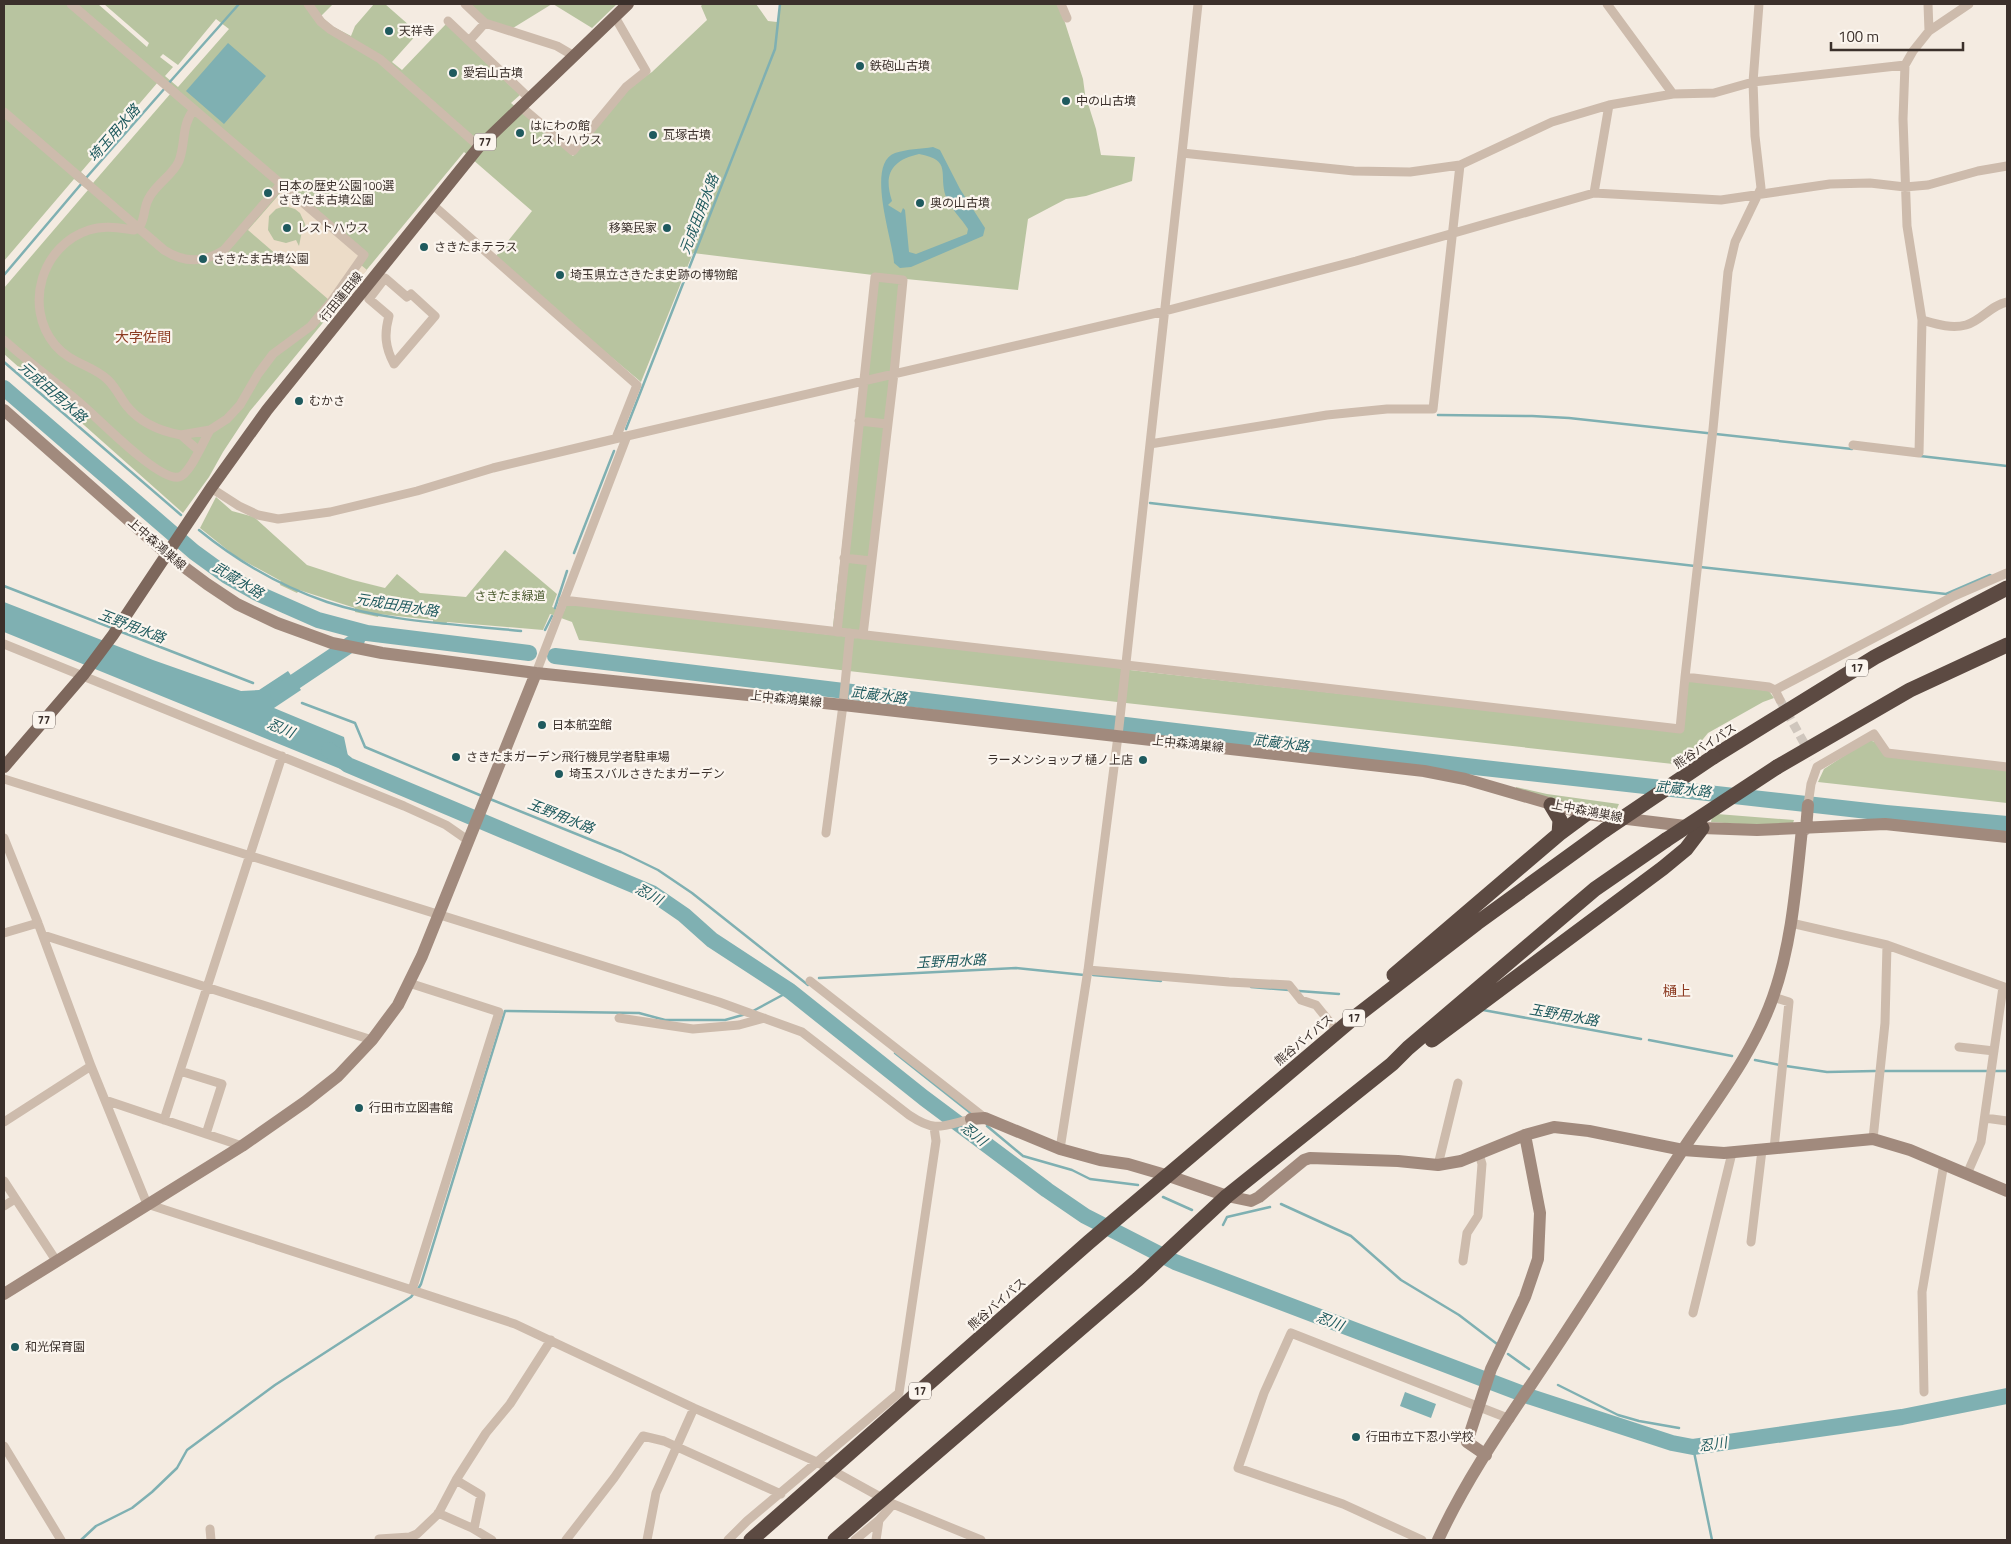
<svg xmlns="http://www.w3.org/2000/svg" width="2011" height="1544" viewBox="0 0 2011 1544" font-family="'Titillium Web','Noto Sans JP',sans-serif">
  <rect width="100%" height="100%" fill="#f4ebe1"/>
  <!-- green -->
  <path fill="#b8c4a0" fill-rule="evenodd" d="M4,4H98L147,47L149,43L104,4H333L321,16L332,26L351,36L355,26L374,4H385L418,33L392,62L402,70L446,24L520,95L511,103L573,156L629,87L652,72L707,20L701,6L703,4H756L768,21L777,22L781,4H1059L1083,79L1085,94L1096,129L1101,155L1135,157L1132,181L1086,196L1066,199L1028,219L1018,290L906,279L866,637L1108,666L1130,670L1680,732L1688,680L1769,691L1774,698L1763,702L1708,733L1682,765L1126,703L579,640L572,622L550,614L543,630L447,622L446,625L433,623V620L379,614L378,617L355,612V608L299,590L297,593L280,585L281,581L235,556L200,528L216,497L232,511L254,517L307,565L353,580L385,588L397,574L420,593L466,597L505,550L557,594L552,607L564,611L567,604L832,635L873,275L693,253L641,382L573,325L496,256L532,211L464,152L250,411L223,452L209,477L183,513L4,354V288L88,190L74,179L4,261ZM216,19L229,29L178,87L165,76L173,67L160,57L163,54L178,65ZM158,82L171,93L93,183L81,172Z
    M468,4H552L513,28L485,20Z
    M553,4H617L592,28Z
    M1868,740L1876,742L1885,756L2007,770V803L1818,782L1824,769Z
    M1516,787L1547,794L1619,804L1616,811L1575,805L1516,789Z
    M1717,814L1794,820L1793,823L1753,825L1711,822L1712,817Z"/>
  <!-- plaza -->
  <path fill="#ecdcc8" fill-rule="evenodd" d="M283,190L365,260L361,265L367,270L336,306L248,230ZM285,206L295,209L300,213L305,224L306,231H302L299,246L296,240L286,243L274,240L268,230L269,216L276,209Z"/>
  <!-- water -->
  <path fill="#7fb0b2" fill-rule="evenodd" d="M228,43L266,76L224,124L186,91Z
    M933,147L940,150L960,189L985,228L983,236L911,267L900,268L894,263C893,240 865,164 895,153C907,149 921,149 933,147ZM919,154C953,160 938,174 946,197C950,208 962,219 968,229L967,234L916,254L909,252L905,210L903,208L901,213L888,205L892,201C883,174 892,160 919,154Z
    M4,602L153,660L241,691L259,690L288,671L301,690L274,708L344,737L348,756L343,770L4,632Z
    M1405,1392L1436,1404L1431,1418L1400,1406Z"/>
  <g fill="none" stroke-linecap="round" stroke-linejoin="round">
    <!-- stream -->
    <path stroke="#7fb0b2" stroke-width="2.5" d="M168,84L239,4
      M86,178L165,88
      M4,275L82,183
      M4,362L181,515
      M1438,415L1532,416L1569,418L1852,449
      M626,429L775,49L780,4
      M1920,456L2007,466
      M1150,503L1695,566
      M199,530C237,561 280,586 327,602C387,622 458,624 521,631
      M574,553L614,451
      M1700,567L1946,594L1990,575L1993,577
      M4,586L112,628
      M555,608L567,571
      M545,630L552,616
      M119,631L253,683
      M302,703L355,723L365,747L482,796
      M490,799L621,852L658,870L692,893L808,985
      M1093,975L1161,981
      M819,978L1016,968L1084,975
      M1251,987L1289,990
      M1299,991L1339,994
      M1483,1010L1641,1039
      M753,1011L790,991
      M1649,1040L1732,1056
      M895,1053L972,1114
      M1755,1060L1780,1065
      M1786,1066L1827,1072L1875,1071
      M1883,1071H1988
      M1995,1071H2007
      M987,1126L1023,1156L1072,1170L1090,1179L1138,1185
      M1163,1197L1192,1210
      M1281,1204L1351,1236L1401,1280L1459,1315L1497,1344
      M1223,1225L1227,1217L1270,1207
      M418,1289L421,1284L505,1011L639,1013L665,1020H725L746,1014
      M1508,1354L1529,1369
      M1558,1385L1618,1415L1639,1421L1679,1428
      M1693,1447L1712,1540
      M81,1540L96,1526L132,1508L152,1492L177,1468L187,1450L275,1385L411,1297L414,1293"/>
    <!-- river -->
    <path stroke="#7fb0b2" stroke-width="16" d="M4,388L194,552L227,576L257,593L318,620L367,633L529,653
      M555,656L1457,765L1886,813L2007,824
      M278,693L357,640
      M329,750L348,765L652,893L684,915L712,940L790,991L924,1098L1047,1190L1085,1216L1175,1262L1531,1397L1672,1443L1693,1447L1902,1417L2007,1396"/>
    <!-- street-tunnel -->
    <path stroke="#cfc6bd" stroke-width="9" stroke-dasharray="9 4.5" stroke-linecap="butt" d="M1780,700L1813,759"/>
    <!-- street -->
    <path stroke="#cdbbac" stroke-width="9" d="M71,4L364,255L331,302L311,326L273,354L258,374L240,405L227,419L210,430
      M308,4L321,22L331,30L380,59L475,143
      M465,4L485,23L557,46L574,56
      M1061,4L1067,18
      M1607,4L1673,94
      M1928,4L1929,31
      M448,21L529,98
      M469,41L485,23
      M1905,65L1903,119L1907,226L1922,320C1936,324 1951,329 1966,325C1981,321 1991,305 2007,302
      M520,106L573,151L626,87L646,71L615,17
      M4,112L164,250C184,263 204,263 224,250L282,183
      M1460,165L1552,122L1609,105L1673,94L1714,93L1753,82L1905,65L1913,51L1929,31L1969,4
      M1594,193L1609,105
      M433,205L637,385L616,438
      M385,278L407,297L411,294L435,316L394,364C385,347 384,334 389,316L369,299Z
      M4,340C28,362 55,381 80,403C97,417 159,482 179,477C190,474 204,440 210,430L181,435L198,450
      M859,421L887,424
      M181,435C159,431 140,423 126,405C120,397 116,388 108,380C93,365 71,364 55,345C23,306 42,245 89,230C104,225 119,228 134,230L141,224C145,216 144,206 149,198C156,184 173,175 179,161C186,142 181,126 194,109
      M1150,444L1182,153
      M1853,445L1919,453L1922,320
      M211,488L239,506L258,515L278,519L330,512L417,491L493,468L627,436L1165,311L1356,261L1594,193L1721,200L1830,184L1870,183L1905,187L1928,185L1978,171L2007,166
      M844,558L871,561
      M563,600L1680,729L1685,677L1769,687L1775,690L1780,700
      M837,632L875,277L903,280L894,373L863,635
      M4,644L404,806L446,825L469,841
      M536,673L627,436
      M1685,677L1713,429L1728,272L1735,242L1761,188L1755,136L1753,82L1759,4
      M1775,690L1954,596L2007,573
      M4,779L719,1002L802,1032L909,1115C936,1133 942,1126 971,1119
      M1808,805L1811,784L1817,767L1874,734L1887,753L2007,767
      M826,833L843,705L850,633
      M4,838L38,923
      M1791,923L1887,945L2007,988
      M4,933L38,923L91,1066L147,1204L412,1290L499,1012L409,983
      M43,935L372,1040
      M1088,970L1229,982L1289,985L1301,1000L1316,1005L1337,1031
      M810,981L985,1118
      M1773,997L1789,1002L1774,1149
      M619,1018L693,1029L739,1025L764,1018
      M1959,1047L1994,1051
      M180,1071L222,1084L206,1134
      M105,1100L242,1146
      M1985,1118L2007,1121
      M164,1120L282,756
      M4,1122L91,1066
      M1873,1139L1885,1023L1887,945
      M1060,1149L1088,970L1118,736L1150,444L1327,415L1387,409H1433L1460,165L1410,172L1354,171L1182,153L1198,4
      M1438,1165L1458,1083
      M1967,1174L1981,1142L2003,987
      M4,1181L57,1262
      M4,1206L15,1199
      M1751,1242L1762,1150
      M1463,1261L1467,1233L1478,1216L1482,1164L1479,1154
      M412,1290L515,1324L694,1408L817,1462L893,1504L981,1540
      M1693,1313L1732,1153
      M1924,1392L1922,1292L1944,1163
      M4,1446L61,1540
      M456,1480L481,1495L474,1529
      M438,1513L472,1528L492,1540
      M210,1529L211,1540
      M379,1539L410,1537L417,1534L438,1514L456,1480L486,1433L510,1404L551,1340
      M566,1540L614,1478L643,1436L664,1441L781,1494
      M647,1540L656,1493L694,1408
      M728,1540L747,1521L899,1393L936,1141L934,1127
      M855,1540L879,1520
      M876,1540L879,1520L893,1504
      M1422,1540L1343,1504L1238,1468L1264,1393L1291,1333L1510,1419"/>
    <!-- secondary -->
    <path stroke="#a18a7d" stroke-width="12" d="M4,410L168,555L207,584L237,604L277,623L332,643L382,653L536,673L843,705L1424,771L1465,779L1586,814L1702,828L1757,830L1885,824L2007,837
      M1806,829L1808,805
      M971,1119L985,1118L1060,1149L1100,1160L1128,1164L1169,1176L1227,1196L1251,1201L1259,1197L1304,1160L1310,1158L1398,1161L1438,1165L1461,1161L1525,1135L1554,1127L1589,1131L1683,1150L1724,1153L1873,1139L1910,1150L2007,1191
      M4,1294L242,1146L305,1102L338,1076L372,1040L398,1005L422,956L536,673
      M1486,1455L1467,1442L1491,1369L1525,1297L1538,1259L1540,1213L1525,1135
      M1438,1540C1473,1464 1525,1396 1570,1326C1608,1268 1644,1209 1682,1151C1715,1101 1753,1054 1773,997C1792,943 1796,885 1802,829"/>
    <!-- primary -->
    <path stroke="#7d675c" stroke-width="12" d="M4,767L84,674L113,635L211,488L267,410L478,148L628,4"/>
    <!-- highway -->
    <path stroke="#5c4a42" stroke-width="15" d="M1713,757L1875,657L2007,588
      M1777,767L1910,690L2007,645
      M1551,805L1560,820L1559,834
      M1394,975L1559,834L1586,814
      M1432,1040L1663,868L1686,849L1702,828
      M751,1540L1089,1242L1350,1021L1477,923L1605,830
      M835,1540L1138,1279L1227,1196L1392,1064L1408,1048L1595,889L1666,840"/>
    <!-- highway-bridge -->
    <path stroke="#5c4a42" stroke-width="15" d="M1605,830L1713,757
      M1666,840L1777,767"/>
  </g>
  <!-- markers -->
  <g fill="#1f5a5e" stroke="#fbf5ee" stroke-width="2">
    <circle cx="389" cy="31" r="5"/>
    <circle cx="860" cy="66" r="5"/>
    <circle cx="453" cy="73" r="5"/>
    <circle cx="1066" cy="101" r="5"/>
    <circle cx="520" cy="133" r="5"/>
    <circle cx="653" cy="135" r="5"/>
    <circle cx="268" cy="193" r="5"/>
    <circle cx="920" cy="203" r="5"/>
    <circle cx="287" cy="228" r="5"/>
    <circle cx="667" cy="228" r="5"/>
    <circle cx="424" cy="247" r="5"/>
    <circle cx="203" cy="259" r="5"/>
    <circle cx="560" cy="275" r="5"/>
    <circle cx="299" cy="401" r="5"/>
    <circle cx="542" cy="725" r="5"/>
    <circle cx="456" cy="757" r="5"/>
    <circle cx="1143" cy="760" r="5"/>
    <circle cx="559" cy="774" r="5"/>
    <circle cx="359" cy="1108" r="5"/>
    <circle cx="15" cy="1347" r="5"/>
    <circle cx="1356" cy="1437" r="5"/>
  </g>
  <g text-anchor="middle" stroke-width="4.5" stroke-linejoin="round" paint-order="stroke">
    <!-- shield labels -->
    <g fill="#fbf5ee" stroke="#756b66" stroke-width="1">
      <rect x="474" y="133.5" width="22" height="17" rx="4"/>
      <rect x="1846" y="659.5" width="22" height="17" rx="4"/>
      <rect x="33" y="711.5" width="22" height="17" rx="4"/>
      <rect x="1343" y="1009.5" width="22" height="17" rx="4"/>
      <rect x="909" y="1382.5" width="22" height="17" rx="4"/>
    </g>
    <g font-size="11" font-weight="bold" fill="#3b302b">
      <text x="485" y="146">77</text>
      <text x="1857" y="672">17</text>
      <text x="44" y="724">77</text>
      <text x="1354" y="1022">17</text>
      <text x="920" y="1395">17</text>
    </g>
    <!-- poi labels -->
    <g font-size="12" fill="#3b302b" stroke="#fbf5ee" text-anchor="start">
      <text x="399" y="35">天祥寺</text>
      <text x="870" y="70">鉄砲山古墳</text>
      <text x="463" y="77">愛宕山古墳</text>
      <text x="1076" y="105">中の山古墳</text>
      <text x="530" y="130">はにわの館<tspan x="530" dy="14">レストハウス</tspan></text>
      <text x="663" y="139">瓦塚古墳</text>
      <text x="278" y="190">日本の歴史公園100選<tspan x="278" dy="14">さきたま古墳公園</tspan></text>
      <text x="930" y="207">奥の山古墳</text>
      <text x="297" y="232">レストハウス</text>
      <text x="657" y="232" text-anchor="end">移築民家</text>
      <text x="434" y="251">さきたまテラス</text>
      <text x="213" y="263">さきたま古墳公園</text>
      <text x="570" y="279">埼玉県立さきたま史跡の博物館</text>
      <text x="309" y="405">むかさ</text>
      <text x="552" y="729">日本航空館</text>
      <text x="466" y="761">さきたまガーデン飛行機見学者駐車場</text>
      <text x="1133" y="764" text-anchor="end">ラーメンショップ 樋ノ上店</text>
      <text x="569" y="778">埼玉スバルさきたまガーデン</text>
      <text x="369" y="1112">行田市立図書館</text>
      <text x="25" y="1351">和光保育園</text>
      <text x="1366" y="1441">行田市立下忍小学校</text>
    </g>
    <!-- street labels -->
    <g font-size="12" fill="#3b302b" stroke="#fbf5ee">
      <text transform="translate(341 297) rotate(-51)" y="4">行田蓮田線</text>
      <text transform="translate(157 544) rotate(41)" y="4">上中森鴻巣線</text>
      <text transform="translate(786 699) rotate(6)" y="4">上中森鴻巣線</text>
      <text transform="translate(1188 744) rotate(6)" y="4">上中森鴻巣線</text>
      <text transform="translate(1705 746) rotate(-33)" y="4">熊谷バイパス</text>
      <text transform="translate(1587 811) rotate(11)" y="4">上中森鴻巣線</text>
      <text transform="translate(1304 1040) rotate(-40)" y="4">熊谷バイパス</text>
      <text transform="translate(997 1304) rotate(-41)" y="4">熊谷バイパス</text>
    </g>
    <!-- park labels -->
    <g font-size="12" fill="#4a5a2e" stroke="#fbf5ee">
      <text x="510" y="600">さきたま緑道</text>
    </g>
    <!-- water labels -->
    <g font-size="14" font-style="italic" fill="#1f5a5e" stroke="#fbf5ee">
      <text transform="translate(114 133) rotate(-49)" y="5">埼玉用水路</text>
      <text transform="translate(699 214) rotate(-69)" y="5">元成田用水路</text>
      <text transform="translate(53 392) rotate(41)" y="5">元成田用水路</text>
      <text transform="translate(238 580) rotate(31)" y="5">武蔵水路</text>
      <text transform="translate(397 605) rotate(9)" y="5">元成田用水路</text>
      <text transform="translate(132 626) rotate(21)" y="5">玉野用水路</text>
      <text transform="translate(879 695) rotate(7)" y="5">武蔵水路</text>
      <text transform="translate(281 728) rotate(23)" y="5">忍川</text>
      <text transform="translate(1281 743) rotate(7)" y="5">武蔵水路</text>
      <text transform="translate(1683 789) rotate(6)" y="5">武蔵水路</text>
      <text transform="translate(561 816) rotate(22)" y="5">玉野用水路</text>
      <text transform="translate(649 894) rotate(28)" y="5">忍川</text>
      <text transform="translate(951 961) rotate(-3)" y="5">玉野用水路</text>
      <text transform="translate(1564 1015) rotate(10)" y="5">玉野用水路</text>
      <text transform="translate(974 1134) rotate(38)" y="5">忍川</text>
      <text transform="translate(1330 1321) rotate(21)" y="5">忍川</text>
      <text transform="translate(1713 1444) rotate(-8)" y="5">忍川</text>
    </g>
    <!-- neighbourhood labels -->
    <g font-size="14" fill="#8c3b22" stroke="#fbf5ee">
      <text x="143" y="342">大字佐間</text>
      <text x="1677" y="996">樋上</text>
    </g>
  </g>
  <!-- border -->
  <rect width="2011" height="1544" fill="none" stroke="#3b302b" stroke-width="10"/>
  <!-- scale -->
  <path d="M1831 42v8h132v-8" fill="none" stroke="#3b302b" stroke-width="2.5"/>
  <text x="1838" y="42" font-size="15" fill="#3b302b" stroke="#fbf5ee" stroke-width="4" paint-order="stroke">100 m</text>
</svg>
